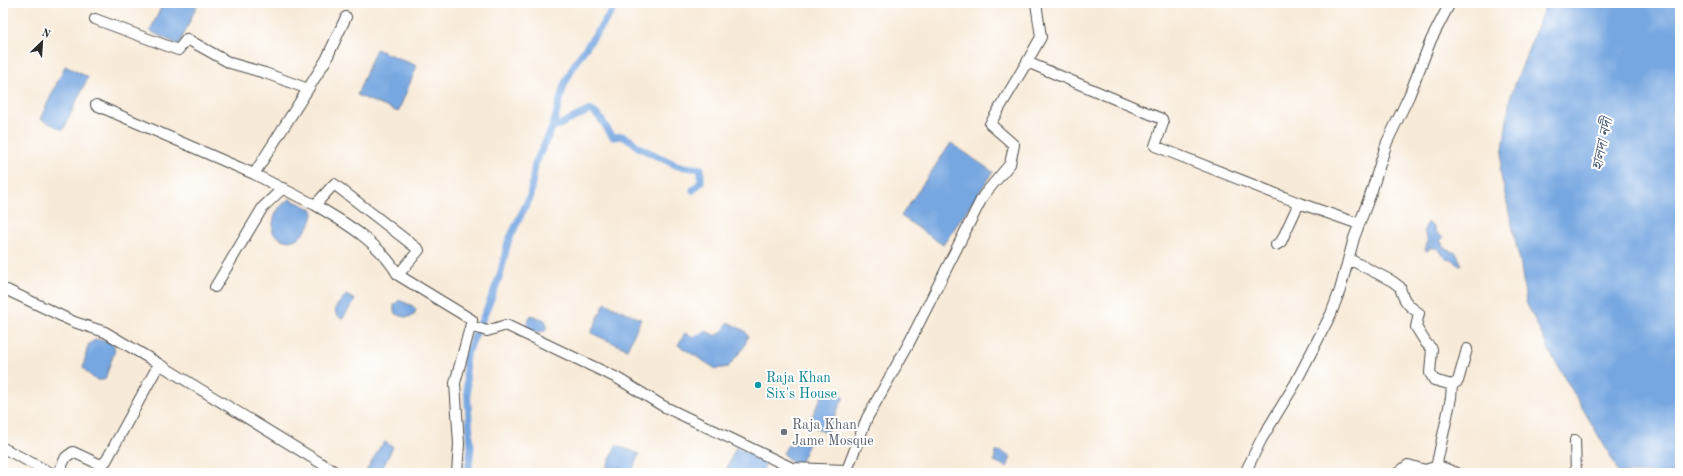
<svg xmlns="http://www.w3.org/2000/svg" width="1683" height="476" viewBox="0 0 1683 476" font-family="'Old Standard TT','Noto Serif Bengali',serif">
  <rect width="100%" height="100%" fill="#fff"/>
  <filter id="ink" filterUnits="userSpaceOnUse"><feTurbulence type="fractalNoise" baseFrequency=".025" numOctaves="2"/><feDisplacementMap in="SourceGraphic" scale="8" xChannelSelector="R" yChannelSelector="G"/><feConvolveMatrix kernelMatrix="1 2 1 2 8 2 1 2 1" color-interpolation-filters="sRGB"/></filter>
  <filter id="wash" filterUnits="userSpaceOnUse"><feTurbulence type="fractalNoise" baseFrequency=".012" numOctaves="4" result="noise"/><feDisplacementMap in="SourceGraphic" scale="16" xChannelSelector="R" yChannelSelector="G"/><feGaussianBlur stdDeviation="0.9" result="paint"/><feColorMatrix in="noise" values="0 0 0 0 0 0 0 0 0 0 0 0 0 0 0 0 0 1.4 0 .05"/><feComposite in="paint" operator="in"/></filter>
  <g filter="url(#wash)">
    <rect width="100%" height="100%" fill="#f8ead8"/>
    <!-- water -->
    <path fill="#77a7e1" stroke="#516986" d="M163,3H198L179,45L150,31Z
      M1546,3H1680V473H1618L1615,464L1551,354L1526,302L1521,266L1500,171L1510,98Z
      M376,49L417,66L398,112L357,95Z
      M65,66L88,77L63,130L40,119Z
      M951,143L993,172L943,245L901,216Z
      M290,199L313,210C314,223 300,245 284,240C280,239 276,235 273,233C272,218 276,207 290,199Z
      M1427,222L1435,228V231L1443,238L1440,240C1444,248 1448,251 1456,253L1462,265L1457,264L1453,260L1446,259L1437,248H1429L1428,251L1425,250L1428,241L1424,232Z
      M346,295L355,300L343,318H340L336,314L335,308Z
      M399,300L413,306L416,310L414,315C406,319 401,317 394,312V305Z
      M605,303L641,319L627,349L591,333Z
      M531,315L545,320L547,325L545,331L531,333L525,328Z
      M728,322L745,331L748,336L744,347L728,367L716,369L678,345L685,333L693,337L706,331L716,336L722,332Z
      M96,339L113,343L115,350L105,379C96,384 89,374 83,368L88,345Z
      M826,388L844,397L826,433L808,424Z
      M799,436L805,439L808,446L799,465L793,464L783,453L788,445L792,447Z
      M385,442L393,447L380,473H365L380,447Z
      M616,445L639,454L631,473H604Z
      M736,447L767,461L762,473H725Z
      M999,451L1011,457L1007,467L994,461L996,452Z"/>
    <g fill="none" stroke-linecap="round" stroke-linejoin="round">
      <!-- canal -->
      <path stroke="#77a7e1" stroke-width="7" d="M553,126L559,125L590,110C603,117 604,126 613,137L622,136L632,141L638,147L678,166L701,169V182L693,190
        M468,473L471,448L465,358L489,304L500,275L508,242L530,196L535,164L553,126L564,85L575,63L618,3"/>
    </g>
  </g>
  <g filter="url(#ink)">
    <g fill="none" stroke-linecap="round" stroke-linejoin="round">
      <defs>
        <path id="minor" d="M1036,3L1041,37L1027,62L1162,119L1163,123L1155,146L1299,203L1359,224
          M95,19L178,50L187,39L230,63L265,73L308,89L326,60L346,17
          M308,89L254,174L315,205L334,184L419,250L398,275L472,320L455,383L459,444L457,473
          M96,105L254,174
          M315,205C346,223 380,243 398,275
          M1276,245L1281,242L1299,203
          M1349,259L1392,281L1400,287C1403,300 1408,306 1419,313L1416,327L1426,343L1432,349L1430,373L1434,380L1452,385L1458,381L1467,349
          M215,287L263,207L283,188
          M7,290L74,322L105,332L159,364
          M471,326L487,331L506,325L617,378L663,406L792,468L847,470
          M1452,385L1451,398L1437,463L1438,466L1457,473
          M1575,440L1576,473
          M3,448L51,473
          M58,473L66,457L73,452L101,465L106,461L159,364L337,473
          M851,473L847,470L867,418L909,343L983,196L1010,164L1014,145L990,124L1027,62
          M1245,473L1261,440L1295,384L1331,314L1340,290L1354,238L1371,193L1387,142L1409,96L1431,40L1450,3
          M1398,473L1408,465L1425,470L1438,466"/>
      </defs>
      <!-- minor casing -->
      <use href="#minor" stroke="#4a4845" stroke-width="12"/>
      <!-- minor -->
      <use href="#minor" stroke="#fff" stroke-width="10"/>
    </g>
  </g>
  <!-- markers -->
  <circle fill="#0f9aa8" stroke="#fff" stroke-width="1.5" cx="758" cy="385" r="4"/>
  <circle fill="#6b7280" stroke="#fff" stroke-width="1.5" cx="784" cy="432" r="4"/>
  <g text-anchor="middle" stroke-width="4" stroke-linejoin="round" paint-order="stroke">
    <!-- culture labels -->
    <g font-size="14" fill="#0d838f" stroke="#fff" text-anchor="start">
      <text x="766" y="382">Raja Khan<tspan x="766" dy="16">Six's House</tspan></text>
    </g>
    <!-- worship labels -->
    <g font-size="14" fill="#5b616d" stroke="#fff" text-anchor="start">
      <text x="792" y="429">Raja Khan<tspan x="792" dy="16">Jame Mosque</tspan></text>
    </g>
    <!-- water labels -->
    <g font-size="15" font-style="italic" fill="#495d74" stroke="#fff">
      <text transform="translate(1602 144) rotate(-78)" y="5">হালদা নদী</text>
    </g>
  </g>
  <!-- margin -->
  <rect width="1683" height="476" fill="none" stroke="#fff" stroke-width="16"/>
  <!-- north arrow -->
  <g transform="translate(42 42) rotate(25)" stroke="#ffffff" stroke-width="3" paint-order="stroke">
  <path d="M0-3L7 15L0 10L-7 15Z" fill="#2b2b2b"/>
  <text y="-6" font-size="11" font-weight="bold" text-anchor="middle" fill="#2b2b2b">N</text>
  </g>
</svg>
